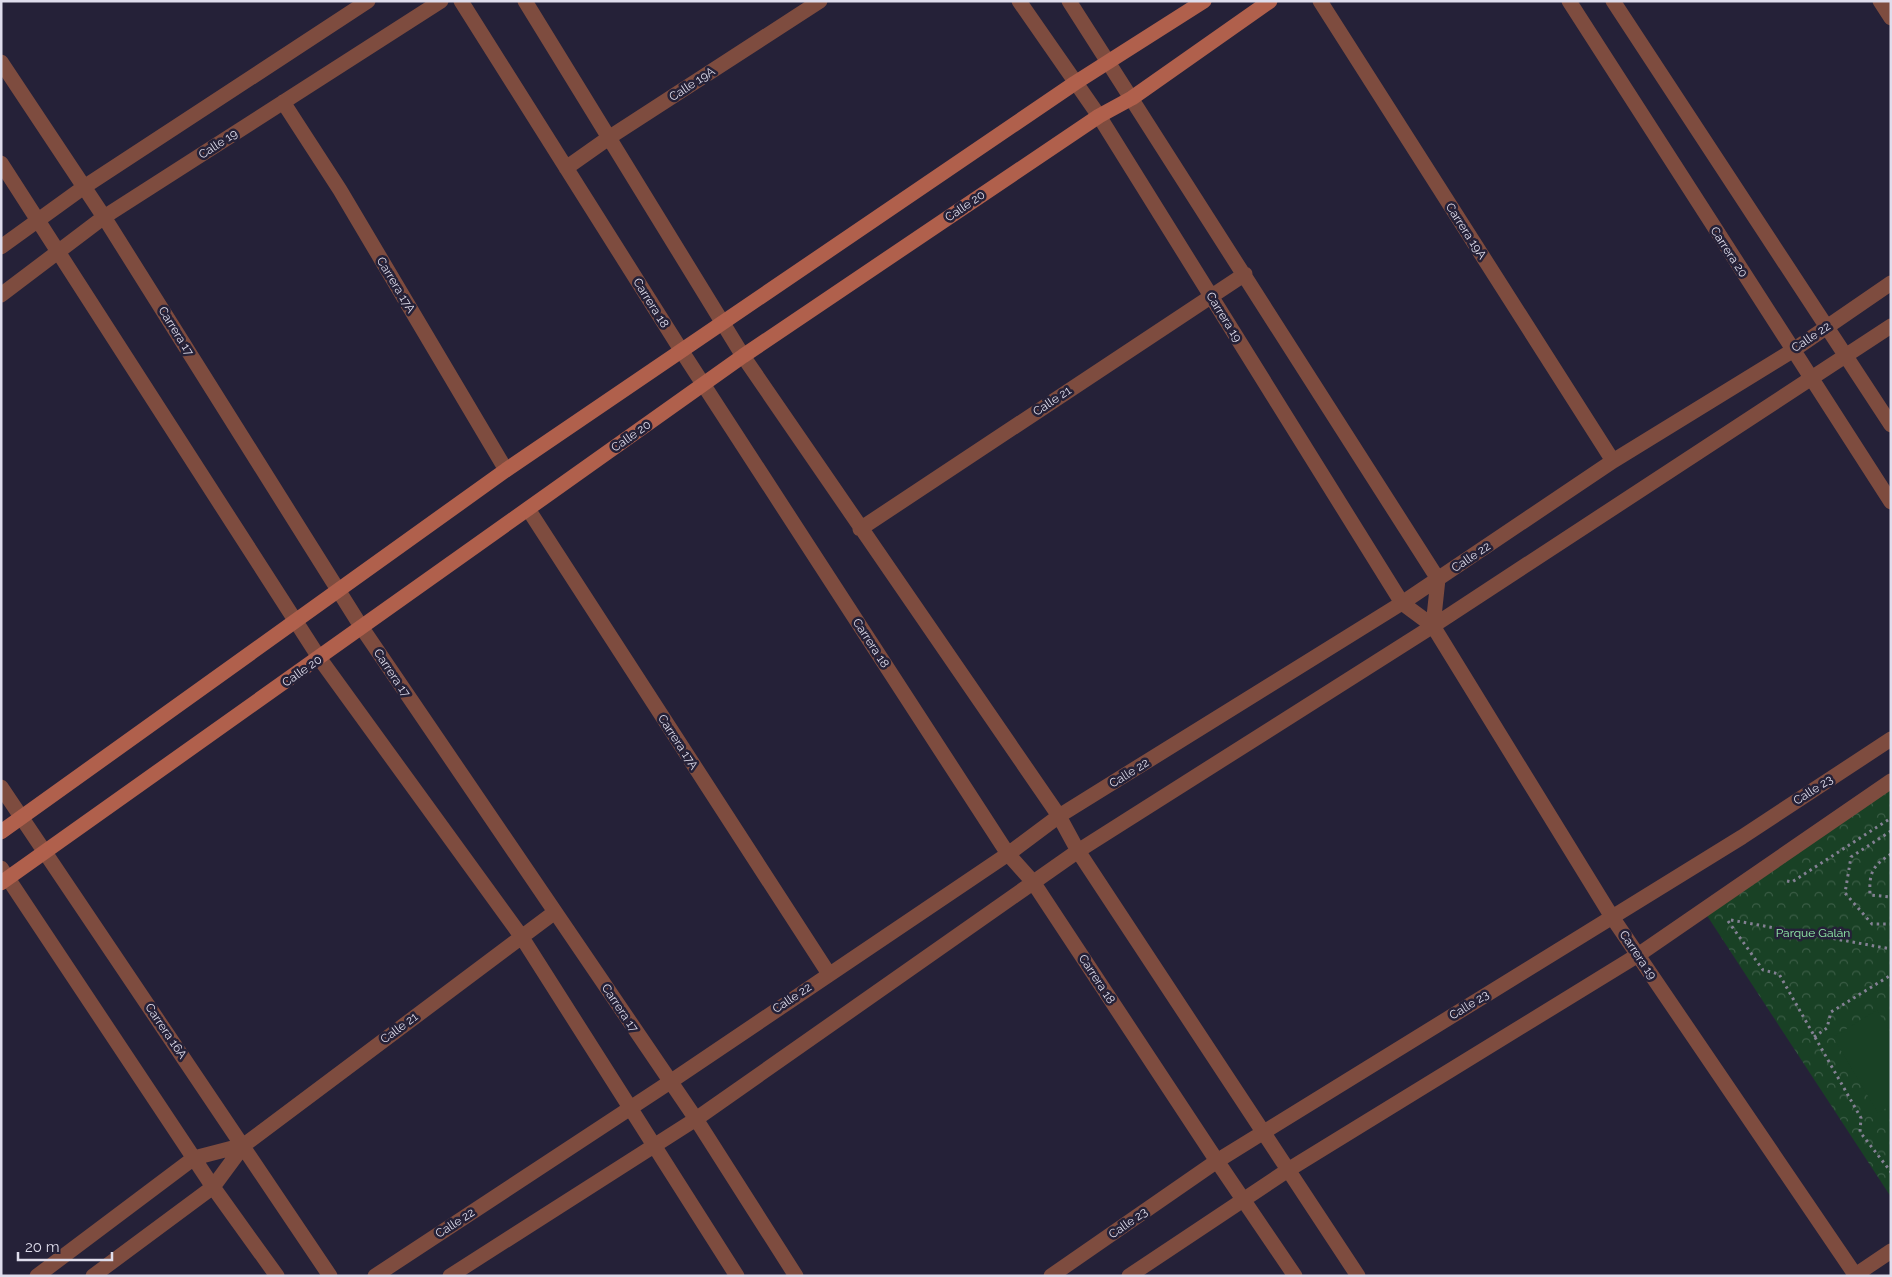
<svg xmlns="http://www.w3.org/2000/svg" width="1892" height="1277" viewBox="0 0 1892 1277" font-family="Raleway,sans-serif">
  <defs>
    <pattern id="park-crowns" width="20" height="18" patternUnits="userSpaceOnUse" patternTransform="scale(1.25)"><rect width="20" height="18" fill="#194125"/><path d="M2 6a3 3 0 1 1 6 0M12 15a3 3 0 1 1 6 0" fill="none" stroke="#3a5c45"/></pattern>
  </defs>
  <rect width="100%" height="100%" fill="#252138"/>
  <!-- park -->
  <path fill="url(#park-crowns)" d="M1891,784V1197L1704,911Z"/>
  <!-- garden -->
  <path fill="#194125" d="M1877,1010L1891,1033V1105L1878,1113L1833,1037Z"/>
  <g fill="none" stroke-linecap="round" stroke-linejoin="round">
    <!-- path -->
    <path stroke="#848194" stroke-width="3" stroke-dasharray="2.5 4" stroke-linecap="butt" d="M1891,831L1851,857L1845,893L1872,924H1891
      M1891,854C1872,866 1869,873 1870,895L1891,897
      M1787,881L1792,882L1891,818
      M1731,920L1891,949
      M1728,921L1763,970L1779,974L1861,1118L1860,1132L1891,1172
      M1814,1037L1827,1028L1831,1012L1891,975"/>
    <!-- street -->
    <path stroke="#7e4c3f" stroke-width="15" d="M461,1L681,350L1008,854L1033,882L1217,1161L1295,1276
      M525,1L743,356L1059,816L1078,851L1358,1276
      M1019,1L1099,116L1402,603L1433,626L1612,917L1856,1276
      M1069,1L1438,579L1433,626
      M1320,1L1613,461
      M1569,1L1891,502
      M1613,1L1891,425
      M1880,1L1891,18
      M1,62L104,217L362,628L696,1119L796,1276
      M283,102L340,190L506,470
      M1,163L320,659L521,936L737,1276
      M566,168L610,137L820,1
      M1,247L84,187L368,1
      M1,295L104,217L441,1
      M528,509L829,974
      M860,529L1245,274
      M1,787L330,1276
      M1,868L213,1187L277,1276
      M37,1276L194,1158L244,1145
      M93,1276L213,1187L244,1145L555,912
      M375,1276L670,1082L1008,854L1059,816L1402,603L1613,461L1792,351L1891,283
      M450,1276L696,1119L1078,851L1433,626L1891,326
      M1051,1276L1217,1161L1742,837L1891,739
      M1129,1276L1288,1170L1638,955L1891,781
      M1854,1276L1891,1251"/>
    <!-- secondary -->
    <path stroke="#b0604c" stroke-width="15" d="M1,832L506,470L1075,83L1204,1
      M1,883L743,356L1099,116L1132,98L1270,1"/>
  </g>
  <g text-anchor="middle" stroke-width="5" stroke-linejoin="round" paint-order="stroke">
    <!-- street labels -->
    <g font-size="12" fill="#dfddec" stroke="#252138">
      <text transform="translate(692 84) rotate(-33)" y="4">Calle 19A</text>
      <text transform="translate(218 144) rotate(-33)" y="4">Calle 19</text>
      <text transform="translate(965 206) rotate(-34)" y="4">Calle 20</text>
      <text transform="translate(1466 231) rotate(57)" y="4">Carrera 19A</text>
      <text transform="translate(1729 252) rotate(57)" y="4">Carrera 20</text>
      <text transform="translate(396 285) rotate(59)" y="4">Carrera 17A</text>
      <text transform="translate(651 303) rotate(58)" y="4">Carrera 18</text>
      <text transform="translate(1224 317) rotate(58)" y="4">Carrera 19</text>
      <text transform="translate(176 331) rotate(58)" y="4">Carrera 17</text>
      <text transform="translate(1811 337) rotate(-34)" y="4">Calle 22</text>
      <text transform="translate(1052 401) rotate(-34)" y="4">Calle 21</text>
      <text transform="translate(631 436) rotate(-35)" y="4">Calle 20</text>
      <text transform="translate(1471 557) rotate(-34)" y="4">Calle 22</text>
      <text transform="translate(871 643) rotate(57)" y="4">Carrera 18</text>
      <text transform="translate(302 671) rotate(-35)" y="4">Calle 20</text>
      <text transform="translate(392 673) rotate(56)" y="4">Carrera 17</text>
      <text transform="translate(678 742) rotate(57)" y="4">Carrera 17A</text>
      <text transform="translate(1129 773) rotate(-32)" y="4">Calle 22</text>
      <text transform="translate(1813 790) rotate(-33)" y="4">Calle 23</text>
      <text transform="translate(1638 955) rotate(56)" y="4">Carrera 19</text>
      <text transform="translate(1097 979) rotate(57)" y="4">Carrera 18</text>
      <text transform="translate(792 998) rotate(-34)" y="4">Calle 22</text>
      <text transform="translate(1469 1005) rotate(-32)" y="4">Calle 23</text>
      <text transform="translate(620 1008) rotate(56)" y="4">Carrera 17</text>
      <text transform="translate(399 1028) rotate(-37)" y="4">Calle 21</text>
      <text transform="translate(166 1031) rotate(56)" y="4">Carrera 16A</text>
      <text transform="translate(455 1223) rotate(-33)" y="4">Calle 22</text>
      <text transform="translate(1128 1223) rotate(-35)" y="4">Calle 23</text>
    </g>
    <!-- park labels -->
    <g font-size="12" fill="#94f0ac" stroke="#252138">
      <text x="1813" y="937">Parque Galán</text>
    </g>
  </g>
  <!-- border -->
  <rect width="1892" height="1277" fill="none" stroke="#dfddec" stroke-width="5"/>
  <!-- scale -->
  <path d="M18 1252v8h94v-8" fill="none" stroke="#dfddec" stroke-width="2.5"/>
  <text x="25" y="1252" font-size="15" fill="#dfddec" stroke="#252138" stroke-width="4" paint-order="stroke">20 m</text>
</svg>
